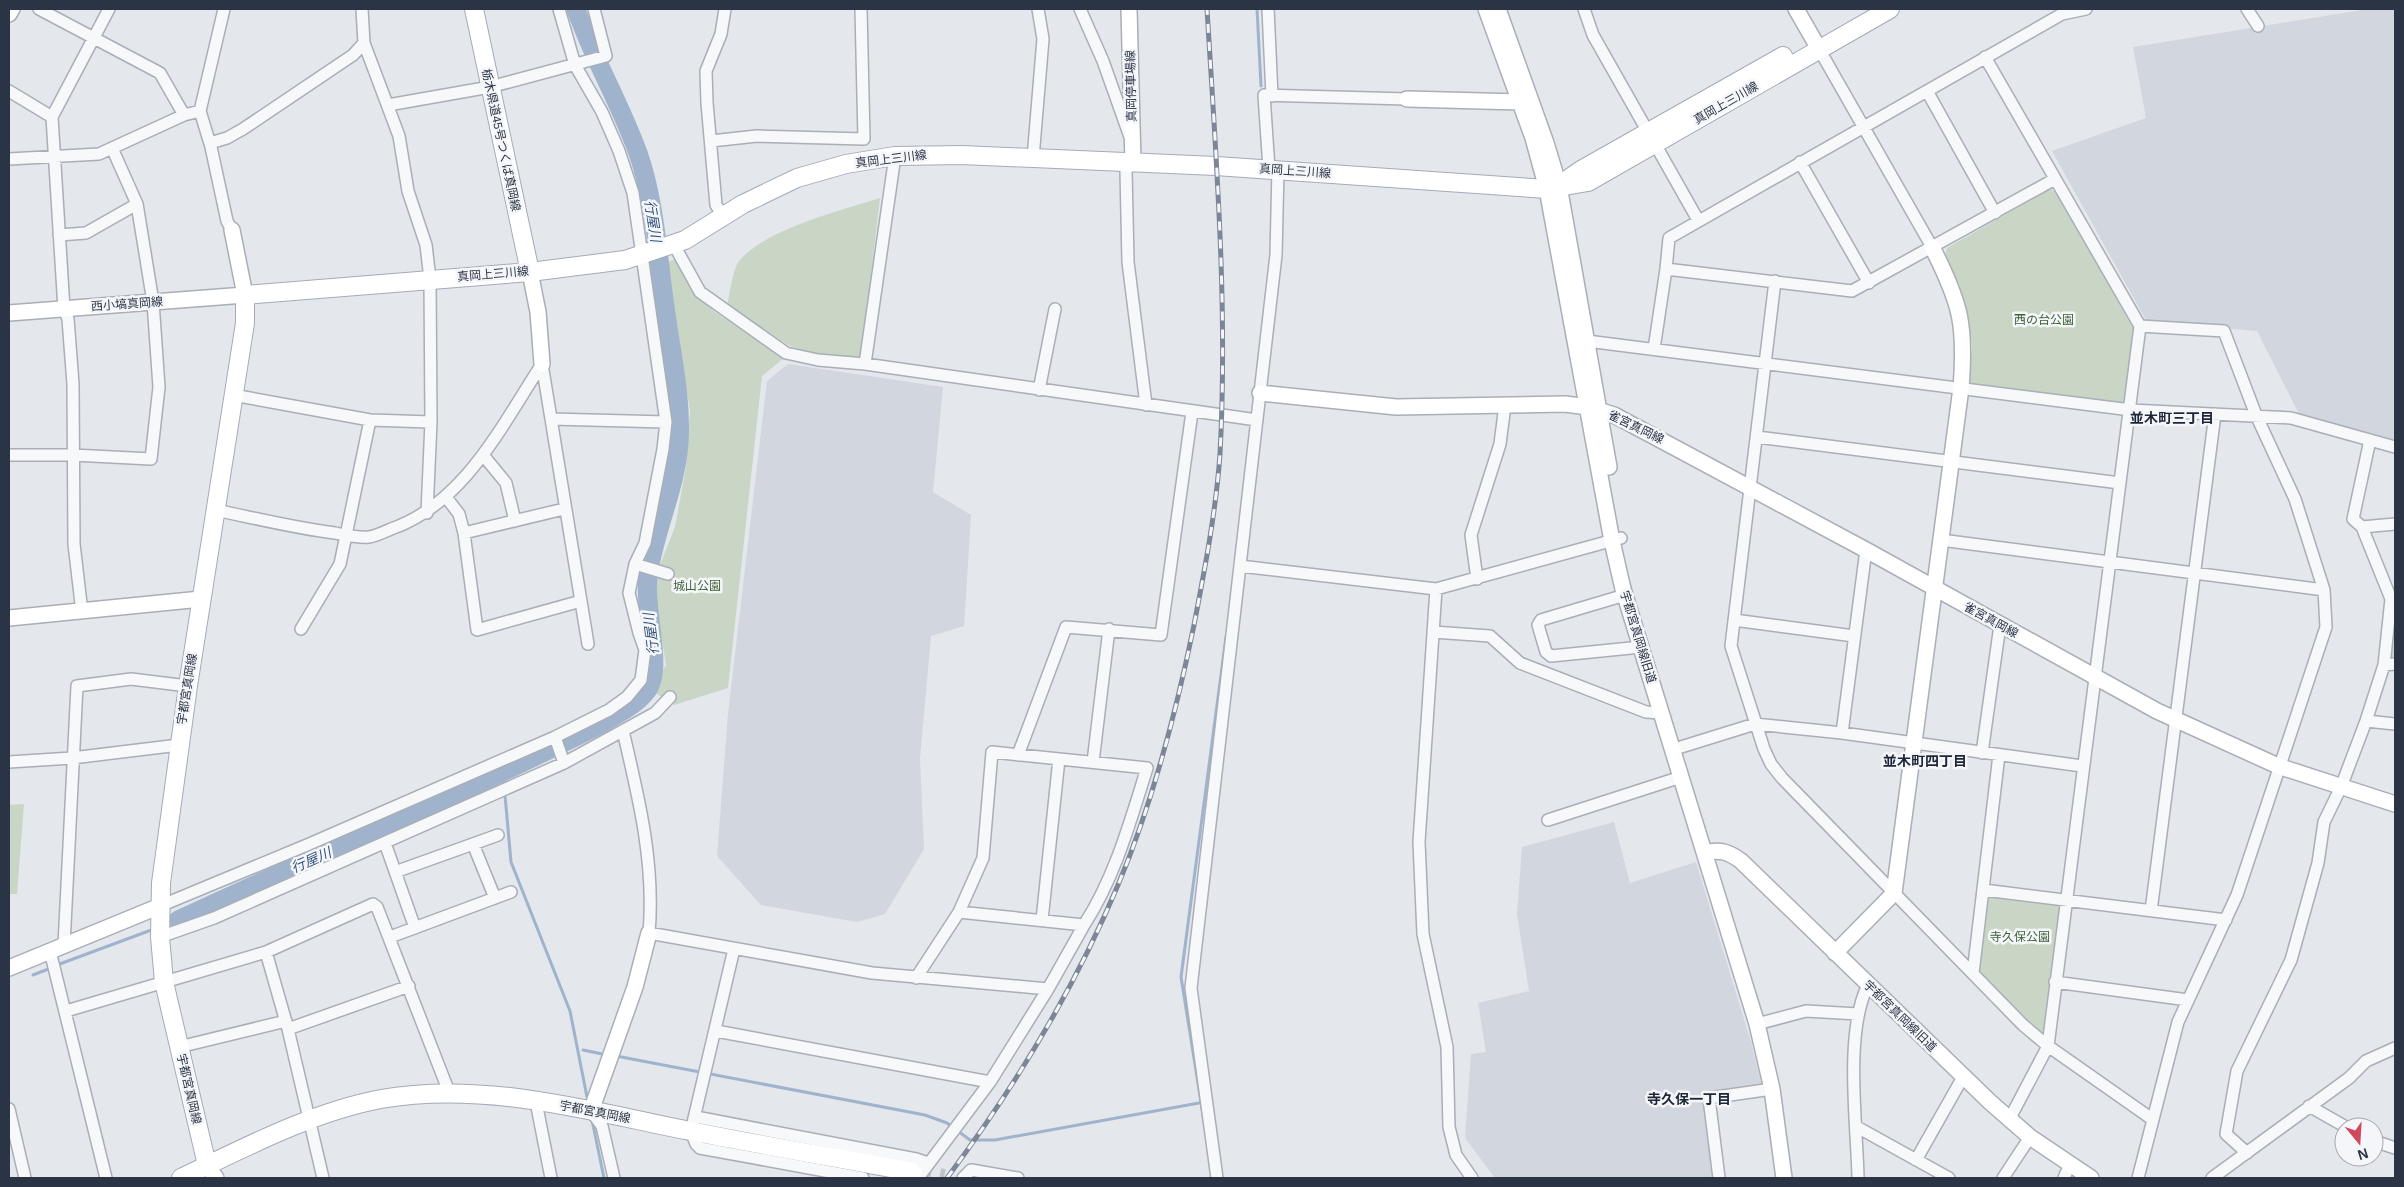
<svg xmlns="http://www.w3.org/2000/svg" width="2404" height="1187" viewBox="0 0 2404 1187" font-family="Helvetica,'Noto Sans JP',sans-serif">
  <rect width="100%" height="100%" fill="#e4e7ec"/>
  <!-- built -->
  <path fill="#d2d6de" d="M2368,9H2395V440L2299,414L2257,331L2147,322L2052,151L2146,118L2133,47Z
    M788,364L943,387L933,492L971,515L964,626L931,636L920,758L924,849L885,914L857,922L761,905L717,856L728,714L767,381Z
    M1614,822L1630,883L1696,862L1751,1042L1762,1086L1703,1095L1715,1178H1495L1465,1138L1471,1054L1486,1052L1478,1003L1529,991L1517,914L1522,847Z"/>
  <!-- green -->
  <path fill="#c9d6c5" d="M2050,189L2059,193L2135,332L2128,400L2121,405L1969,387L1972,345L1968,320L1960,286L1944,259L1947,248Z
    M880,198L862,353L856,359L818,355L790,346L727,308C729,297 733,267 740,260C768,228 840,211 880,198Z
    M675,259L694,294L715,312L784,358L762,376L728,688L674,705L651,690L666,665L655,596V578L675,527L686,467L690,411L665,263Z
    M2395,598V664L2384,665Z
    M24,804L17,894H9V805Z
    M1984,890L2067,901L2048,1046L1973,973Z"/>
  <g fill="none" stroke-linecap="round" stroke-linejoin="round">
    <!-- stream -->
    <path stroke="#9fb4cc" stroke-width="3" d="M1257,9L1261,86
      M503,773L511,862L570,1011L588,1102
      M167,924L178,920
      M57,965L154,929
      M33,975L51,968
      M583,1050L607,1055
      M616,1056L925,1115L947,1123L970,1140H995L1199,1103
      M592,1120L604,1178
      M1206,1133L1181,977L1226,637"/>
    <!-- river -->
    <path stroke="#9fb4cc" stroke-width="19" d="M178,920C320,854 463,794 603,723C617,714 635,706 646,692C665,669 643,609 648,577C654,531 676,489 679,443C682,400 672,357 666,314C658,261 656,204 638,153C620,103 593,58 576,9"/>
    <!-- primary-tunnel -->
    <path stroke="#bfc3cb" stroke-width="18" stroke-dasharray="18 9" stroke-linecap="butt" d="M913,1172L944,1178"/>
    <defs>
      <path id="street" d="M39,9L160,73L184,115
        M224,9L200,111L211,147L227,221L232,230
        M362,9L364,43L399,136L408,191L426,245L430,279L431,422L427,513
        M1080,9L1103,61L1130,137
        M1268,9L1272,96
        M1584,9L1593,35L1648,132
        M2247,9L2258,26
        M1819,49L1932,247
        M1985,57L2140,326L2048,1046L2009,1120
        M9,91L52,117
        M1927,91L1995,213
        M388,105L490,87L606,56L594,9
        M711,141L757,136L864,139L861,9
        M210,143L227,138L243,129L353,55L364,43
        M1655,144L1698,220
        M1033,158L1043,39L1038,9
        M9,159L99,154L184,115L200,111
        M1800,162L1869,283
        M1133,163L1126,170L1128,262L1146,405
        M1269,169L1264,95L1407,99
        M723,216L716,205L707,103L706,71L721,34L725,9
        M59,235L86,233L137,204
        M674,245L700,292L786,353L818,360L865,364L1257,420
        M1666,269L1852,291L2055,179
        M1775,281L1731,646L1764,749L1771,764L1782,778L2023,1025L2048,1046L2152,1119
        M1587,341L2131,410L2291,418L2395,447
        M1654,349L1666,269L1669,238L2062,14L2086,9
        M542,364L588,644
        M865,364L895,156
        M1039,390L1055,309
        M233,395L370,420L431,422
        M551,419L666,422
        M1757,437L2120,483
        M2370,440L2353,519L2362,527L2391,599L2384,665L2395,664
        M9,455H73L151,459L159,387L153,302L137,204L112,148
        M483,455L506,483L515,521
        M446,497L459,514L464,533L477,630L581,601
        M215,510C255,518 294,528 335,533C345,535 358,538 369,537C376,536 384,532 391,529C464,504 502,425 542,364
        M2362,527L2395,524
        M464,533L564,509
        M1941,540L2324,590
        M635,564L668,574
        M1240,566L1436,589L1621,538
        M1477,579L1471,535L1500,444L1505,405
        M1436,589L1419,842L1423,934L1447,1047L1449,1127L1456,1155L1472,1178
        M1625,595L1541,620L1538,625L1546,652L1551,656L1641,647
        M82,612L74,544L73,384L68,319L64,309L52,117L109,9
        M1734,620L1854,636
        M301,629L340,564L370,420
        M1433,632L1490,636L1520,663L1646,712L1660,713
        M2366,721L2395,724
        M623,731C639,799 655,864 649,933L872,973L1048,989
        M1842,733L1866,550
        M555,737L564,763
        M1681,747L1755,724L1842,733L2082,766
        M1982,753L2000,625
        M1018,755L1066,627L1161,635L1192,412
        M9,762L72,758L179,745
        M1093,762L1109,629
        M1548,820L1681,777
        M385,843L415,928
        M473,844L495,898
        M395,872L498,835
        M1984,890L2226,920
        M160,906L307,845L555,737L609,710L627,697L641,680L645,650L639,633L629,593L635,564L645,543L663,449L666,422L633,193L619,151L602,112L575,65L559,9
        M2151,911L2215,414
        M1042,920L1059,759
        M160,937L214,918L564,763L655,713L670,697
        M390,937L511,892
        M64,945L77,686L131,679L188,686
        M734,949L691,1131L696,1144L700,1148L863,1178
        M50,951L106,1178
        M266,952L288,1029L323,1178
        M1973,973L1999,755
        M916,978L959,912L983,858L992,752L1147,768C1130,822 1115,877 1084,925
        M2055,982L2188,1000
        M66,1011L266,952L373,904L377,907L449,1092
        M1757,1024L1806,1011L1858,1014
        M288,1029L409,986
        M716,1031L990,1082
        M179,1047L286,1021
        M536,1102L551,1178
        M2309,1106L2346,1127
        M9,1109L25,1178
        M591,1111L602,1126L614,1178
        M696,1117L916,1159L928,1163
        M1857,1127L1949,1178
        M2374,1141L2395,1148
        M2247,1153L2226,1134L2237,1071L2291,960L2318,863L2324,822L2341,787L2366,721L2384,665
        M1916,1160L1963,1077
        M918,1178L990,1082L1048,989L1084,925L959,912
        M963,1178L971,1170L1018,1178
        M1217,1178L1191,988L1276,255L1278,169
        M1719,1178L1709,1098L1772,1089
        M1858,1178C1857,1124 1844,1033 1868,985
        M2003,1178L2030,1137
        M2064,1178L2070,1164
        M2138,1178L2178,1022L2237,895L2326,627L2324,590L2295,499L2256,415L2224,331L2140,326
        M2212,1178L2349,1078L2366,1061L2395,1048"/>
      <path id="secondary" d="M1129,9L1133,163
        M1486,9L1533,138L1547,189L1612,541L1623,589L1757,1024L1772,1089L1784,1178
        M1498,9L1546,143L1559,186L1609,467
        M1796,9L1819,49
        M9,14L12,9
        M1407,99L1520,102
        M530,272L538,312L542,364
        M9,313L245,295L232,230
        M1260,393L1396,407L1565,404L1588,407L1614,415L1866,550L2157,711L2278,766L2395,804
        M9,618L201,599
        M1705,853C1720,849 1729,852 1741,861L1990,1102L2030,1137L2091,1178
        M1835,953L1894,893L1961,388C1966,325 1961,304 1932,247
        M9,968L160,906
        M591,1111L635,987L649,933
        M207,1165L216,1178"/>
      <path id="primary" d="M474,9L530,272
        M1561,184L1581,170L1783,56
        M207,1165L164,982L160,937L161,883L188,686L245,323V295L530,272L625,260L685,240L743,204L797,178L846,164L895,156L962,155L1216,166L1547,189L1588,182L1890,9
        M181,1178C244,1148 312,1112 381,1099C482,1081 586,1110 685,1130C761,1145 837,1158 913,1172"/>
    </defs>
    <!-- street casing -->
    <use href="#street" stroke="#a9aeb7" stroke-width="14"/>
    <!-- secondary casing -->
    <use href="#secondary" stroke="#a9aeb7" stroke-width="18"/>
    <!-- primary casing -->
    <use href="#primary" stroke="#a3abb8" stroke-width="20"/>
    <!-- street -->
    <use href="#street" stroke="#f7f8fa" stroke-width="11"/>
    <!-- secondary -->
    <use href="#secondary" stroke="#fff" stroke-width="15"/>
    <!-- primary -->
    <use href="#primary" stroke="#fff" stroke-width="18"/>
    <defs>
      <path id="rail" d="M947,1178C1014,1088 1074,990 1118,885C1153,802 1176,713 1194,625C1205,568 1216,511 1220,454C1228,306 1216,157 1207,9"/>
    </defs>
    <!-- rail casing -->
    <use href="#rail" stroke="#7d8696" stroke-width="5"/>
    <!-- rail -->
    <use href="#rail" stroke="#f4f6f9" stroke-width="3" stroke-dasharray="9" stroke-linecap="butt"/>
  </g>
  <g text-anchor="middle" stroke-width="5" stroke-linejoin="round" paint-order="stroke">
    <!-- street labels -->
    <g font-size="12" fill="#2b3445" stroke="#f4f6f9">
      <text transform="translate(1131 86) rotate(-91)" y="4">真岡停車場線</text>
      <text transform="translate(1726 103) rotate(-30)" y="4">真岡上三川線</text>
      <text transform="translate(501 140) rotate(78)" y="4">栃木県道45号つくば真岡線</text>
      <text transform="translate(891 159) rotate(-7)" y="4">真岡上三川線</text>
      <text transform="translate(1295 171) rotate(4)" y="4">真岡上三川線</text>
      <text transform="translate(493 274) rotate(-5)" y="4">真岡上三川線</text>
      <text transform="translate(127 304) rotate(-4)" y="4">西小塙真岡線</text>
      <text transform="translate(1636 427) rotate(26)" y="4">雀宮真岡線</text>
      <text transform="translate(1991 620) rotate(29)" y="4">雀宮真岡線</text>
      <text transform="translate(1638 637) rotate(73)" y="4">宇都宮真岡線旧道</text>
      <text transform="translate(187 689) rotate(-81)" y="4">宇都宮真岡線</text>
      <text transform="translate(1900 1016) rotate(44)" y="4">宇都宮真岡線旧道</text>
      <text transform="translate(189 1089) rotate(77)" y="4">宇都宮真岡線</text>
      <text transform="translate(595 1112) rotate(11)" y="4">宇都宮真岡線</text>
    </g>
    <!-- park labels -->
    <g font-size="12" fill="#3f6138" stroke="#f4f6f9">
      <text x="2044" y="324">西の台公園</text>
      <text x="697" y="590">城山公園</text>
      <text x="2020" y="941">寺久保公園</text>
    </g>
    <!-- water labels -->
    <g font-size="14" font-style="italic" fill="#34527a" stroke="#f4f6f9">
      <text transform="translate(653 221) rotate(81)" y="5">行屋川</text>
      <text transform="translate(651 634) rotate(-97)" y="5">行屋川</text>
      <text transform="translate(311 860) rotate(-24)" y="5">行屋川</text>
    </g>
    <!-- neighbourhood labels -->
    <g font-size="14" font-weight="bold" fill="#1d2536" stroke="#f4f6f9">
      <text x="2172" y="423">並木町三丁目</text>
      <text x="1925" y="766">並木町四丁目</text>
      <text x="1689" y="1104">寺久保一丁目</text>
    </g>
  </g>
  <!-- border -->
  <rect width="2404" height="1187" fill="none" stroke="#2b3445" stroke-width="20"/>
  <!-- north arrow -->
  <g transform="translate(2359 1142) rotate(162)"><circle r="24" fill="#f4f6f9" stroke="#a4a8b1"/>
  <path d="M0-4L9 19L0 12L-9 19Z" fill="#d1495b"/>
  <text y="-8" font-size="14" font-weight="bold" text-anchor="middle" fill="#2b3445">N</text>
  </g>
</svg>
